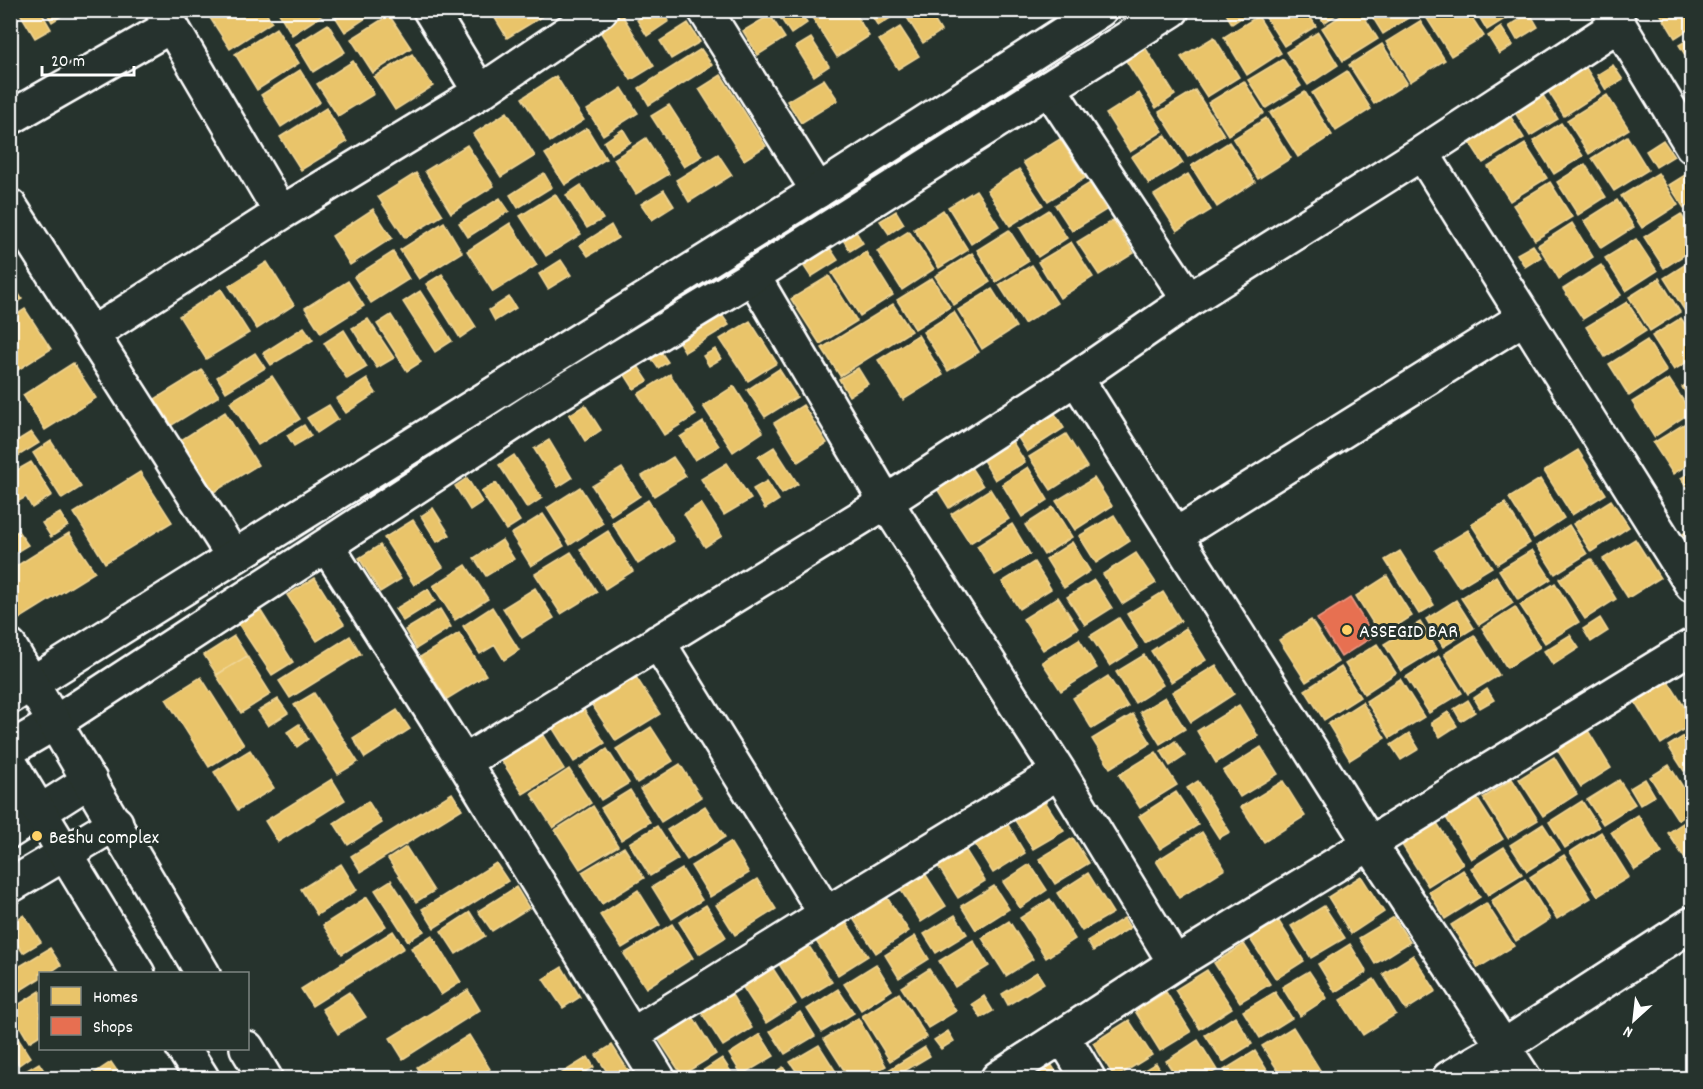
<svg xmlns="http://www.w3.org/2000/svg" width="1703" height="1089" viewBox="0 0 1703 1089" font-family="Dekko,sans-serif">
  <rect width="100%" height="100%" fill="#26332d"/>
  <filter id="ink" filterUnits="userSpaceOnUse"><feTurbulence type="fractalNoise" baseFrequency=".0167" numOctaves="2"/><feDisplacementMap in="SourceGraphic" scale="12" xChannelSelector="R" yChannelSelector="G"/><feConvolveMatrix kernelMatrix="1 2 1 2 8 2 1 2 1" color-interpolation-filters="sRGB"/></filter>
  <g filter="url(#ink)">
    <!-- homes -->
    <path fill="#e9c46a" stroke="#f0d697" stroke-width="1.5" d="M18,10H40L51,29L35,38Z
      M45,10H71L52,22Z
      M222,10H264L272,22L230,49L210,18Z
      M277,10H322L324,14L292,35Z
      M331,10H378L345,32Z
      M490,10H550L551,11L507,38Z
      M599,10H619L654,66L631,80L590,16Z
      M651,10H662L669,21L647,36L637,20Z
      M780,10H799L807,23L791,34L777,13Z
      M853,10L869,36L837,57L808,11Z
      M868,10H892L895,15L878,26Z
      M909,10H928L941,31L923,43L904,13Z
      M1224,10H1253L1232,24Z
      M1261,10H1306L1316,26L1284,46Z
      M1316,10H1343L1324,23Z
      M1350,10H1360L1378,39L1343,61L1322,28Z
      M1384,10H1418L1419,11L1383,34L1373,18Z
      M1437,10H1467L1484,36L1451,56L1426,17Z
      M1475,10H1519L1487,30Z
      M1658,10H1692V27L1675,38Z
      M1530,13L1538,27L1517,40L1509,26Z
      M389,15L411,48L373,73L351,39Z
      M770,15L785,38L758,55L743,31Z
      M1258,16L1281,53L1247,75L1224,37Z
      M1420,21L1445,60L1410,82L1386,42Z
      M688,23L700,42L671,59L660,41Z
      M328,24L345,52L313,72L296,44Z
      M900,27L919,56L898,69L879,40Z
      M1501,27L1513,45L1499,54L1488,36Z
      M276,28L299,63L257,90L235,54Z
      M1318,32L1338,65L1308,85L1286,52Z
      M1214,37L1239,77L1207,97L1181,57Z
      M1692,37V66L1679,45Z
      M811,38L829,66L814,76L796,47Z
      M1143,44L1175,95L1156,108L1123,56Z
      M1382,44L1407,83L1374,104L1349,65Z
      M701,49L712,65L649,105L639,88Z
      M412,54L433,86L395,110L374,77Z
      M1283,59L1301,86L1266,108L1248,80Z
      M1581,60L1601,92L1564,116L1543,83Z
      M353,61L374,94L338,116L317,84Z
      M1613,65L1623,80L1606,90L1597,75Z
      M300,70L320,102L281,127L261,95Z
      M1347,71L1371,109L1336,131L1312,93Z
      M721,75L766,146L744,160L699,89Z
      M556,76L584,120L550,142L522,98Z
      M824,79L838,100L801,123L787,101Z
      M1244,81L1264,113L1228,135L1208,103Z
      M1535,83L1558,119L1530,136L1507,100Z
      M622,88L638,113L603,135L587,110Z
      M1195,90L1224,135L1188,157L1159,112Z
      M1305,92L1332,135L1298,157L1270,113Z
      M1139,93L1163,131L1130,152L1106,114Z
      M1607,95L1629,129L1589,154L1567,120Z
      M1502,103L1524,138L1483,163L1461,129Z
      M669,105L702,156L684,167L651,116Z
      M326,108L347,142L301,170L280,137Z
      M507,112L535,156L501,177L473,134Z
      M1266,118L1291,158L1258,179L1233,139Z
      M1561,123L1583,156L1554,174L1533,141Z
      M587,128L606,159L565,185L545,154Z
      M623,129L631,142L611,154L604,142Z
      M1165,135L1183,163L1149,184L1131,157Z
      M1627,136L1648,170L1614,191L1592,158Z
      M646,138L669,174L636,194L614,159Z
      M1060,139L1085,178L1048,201L1023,162Z
      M1663,140L1674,156L1656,167L1646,151Z
      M1229,142L1255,182L1217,207L1191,166Z
      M1525,144L1547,178L1510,201L1488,167Z
      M467,145L494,186L451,213L425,171Z
      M718,154L732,175L689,202L676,180Z
      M1585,164L1606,197L1578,215L1557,182Z
      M1019,169L1043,205L1010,226L987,190Z
      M416,173L443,215L405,238L378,197Z
      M544,173L552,187L518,208L510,195Z
      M1658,173L1678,205L1642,228L1621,196Z
      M1188,174L1211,210L1177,231L1154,195Z
      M1685,175L1692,186V202L1684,208L1669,185Z
      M1550,182L1572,217L1535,240L1513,205Z
      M1090,183L1106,210L1072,231L1055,205Z
      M581,185L603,219L587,228L566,195Z
      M664,190L674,206L652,220L641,204Z
      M976,190L999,226L971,244L948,207Z
      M555,194L581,234L546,256L520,216Z
      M500,198L509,211L468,237L459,223Z
      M1617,200L1634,227L1601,248L1584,221Z
      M373,209L392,238L350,265L332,236Z
      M943,210L968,250L939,268L914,229Z
      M1049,210L1067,238L1038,257L1020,228Z
      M896,211L904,224L889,234L880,221Z
      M1681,214L1692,233V250L1664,268L1644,237Z
      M1113,220L1134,253L1099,275L1077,242Z
      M444,222L462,252L419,279L400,250Z
      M510,223L537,265L493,292L467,251Z
      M1572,223L1593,257L1559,279L1538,245Z
      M611,225L618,238L588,256L580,245Z
      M853,227L863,243L850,251L840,235Z
      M1009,230L1029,261L996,282L977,250Z
      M909,231L934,269L902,290L877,251Z
      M1636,239L1657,271L1626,291L1605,258Z
      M826,242L838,260L811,277L799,259Z
      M1071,242L1093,277L1060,298L1038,262Z
      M1533,245L1541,257L1525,267L1517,254Z
      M393,252L409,279L371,303L354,277Z
      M866,252L893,295L860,316L832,273Z
      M972,253L990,282L954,305L935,276Z
      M561,260L571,275L548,289L539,274Z
      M1692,260V307L1685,311L1664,278Z
      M267,262L294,305L257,329L229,286Z
      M1032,265L1057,303L1024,324L999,285Z
      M1601,265L1621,295L1583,319L1563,289Z
      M442,274L476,327L460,338L426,284Z
      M829,276L857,321L820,344L791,299Z
      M932,278L950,307L915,329L897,300Z
      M1659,278L1680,312L1650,331L1629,297Z
      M10,280L22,299L10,306Z
      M348,281L364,306L321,333L305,308Z
      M221,289L249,333L206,359L179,316Z
      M992,289L1016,327L982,349L958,310Z
      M420,291L452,341L435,352L403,302Z
      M509,297L516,308L495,321L489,310Z
      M1627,302L1646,331L1605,357L1586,327Z
      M893,304L911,331L840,376L822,348Z
      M717,308L729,325L685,352L674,334Z
      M25,309L51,349L10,375V319Z
      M954,312L979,352L948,371L923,332Z
      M391,315L421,362L407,371L377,324Z
      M1681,318L1692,334V359L1674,370L1652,336Z
      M368,319L394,358L377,368L352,328Z
      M750,321L777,363L748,381L720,339Z
      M304,327L313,340L271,365L263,353Z
      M344,330L367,367L347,379L324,343Z
      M918,335L943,375L903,400L878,360Z
      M1647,340L1667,371L1629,396L1609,364Z
      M659,349L668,362L658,368L649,355Z
      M715,349L721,359L709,366L703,356Z
      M255,353L265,368L226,392L217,377Z
      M73,363L96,398L45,430L23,395Z
      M638,366L648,381L634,389L625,375Z
      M858,368L868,384L849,396L839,379Z
      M779,369L797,397L765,417L747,390Z
      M202,370L219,396L172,425L155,399Z
      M670,374L696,415L664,435L638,394Z
      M272,376L300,419L258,445L230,402Z
      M367,379L376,393L346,413L336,399Z
      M1669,379L1691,412L1654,437L1632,402Z
      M1692,381V403L1682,387Z
      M734,386L763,432L733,452L703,406Z
      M1047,401L1064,428L1027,452L1010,425Z
      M329,405L338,419L317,433L307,418Z
      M585,405L601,430L585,441L569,415Z
      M803,405L827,443L798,462L774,423Z
      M225,412L258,465L214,492L181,440Z
      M1692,419V462L1673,474L1653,443Z
      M703,422L719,446L695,460L680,437Z
      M304,425L311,436L294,446L287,435Z
      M1004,428L1025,462L995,480L975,447Z
      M31,432L39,443L10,461V445Z
      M1066,434L1087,467L1051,490L1029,457Z
      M549,440L572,478L558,487L534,449Z
      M51,441L81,487L62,499L33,453Z
      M774,447L798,484L782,494L758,457Z
      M1578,450L1606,494L1572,515L1544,471Z
      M514,455L542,498L527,508L499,465Z
      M963,455L983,486L949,508L929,476Z
      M673,457L686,476L654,496L642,476Z
      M31,462L52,495L32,508L26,497L10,506V474Z
      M727,463L751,499L724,515L701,479Z
      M1028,467L1048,500L1022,517L1002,484Z
      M622,468L640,496L611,515L592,486Z
      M1692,471V496L1681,478Z
      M140,472L172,522L105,563L74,513Z
      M467,478L482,502L470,510L455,486Z
      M1094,478L1112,506L1075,530L1056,501Z
      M1540,479L1564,518L1534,538L1509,498Z
      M767,481L779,500L765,509L753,489Z
      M496,483L520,521L506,530L481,492Z
      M580,487L603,523L570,545L547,508Z
      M990,489L1009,519L970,543L951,514Z
      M648,500L674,541L638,564L612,523Z
      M1611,500L1629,527L1591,552L1573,524Z
      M701,503L722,536L705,547L684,514Z
      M1505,503L1530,543L1497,564L1471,524Z
      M1053,507L1072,537L1044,555L1025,525Z
      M433,508L450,535L437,542L421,516Z
      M60,513L68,526L51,537L42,523Z
      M543,514L564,546L531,566L511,534Z
      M1114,515L1130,541L1096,563L1079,536Z
      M413,520L443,567L414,585L384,538Z
      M1012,524L1030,554L995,575L977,546Z
      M1569,525L1587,554L1555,574L1537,546Z
      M1692,528V548L1683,534Z
      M1468,530L1492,567L1459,587L1435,550Z
      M18,531L28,545L10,556V536Z
      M608,531L633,571L605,589L580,549Z
      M69,533L95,572L16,621L10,612V570Z
      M1635,539L1660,578L1628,598L1603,559Z
      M502,540L514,559L486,576L474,558Z
      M1072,542L1090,571L1064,588L1046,559Z
      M380,545L401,579L380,592L359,558Z
      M1532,550L1551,579L1518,600L1499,570Z
      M1400,551L1434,605L1419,614L1385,560Z
      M571,552L597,592L561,614L535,574Z
      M1136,553L1156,583L1122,604L1103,574Z
      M1591,559L1616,599L1585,619L1559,579Z
      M1034,562L1051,589L1019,609L1002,582Z
      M466,565L488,599L455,620L433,586Z
      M1387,576L1412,616L1381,636L1356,596Z
      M1496,576L1513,603L1479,625L1461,598Z
      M315,578L344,624L317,641L287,595Z
      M1094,580L1112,608L1085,625L1067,597Z
      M1555,583L1579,622L1545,643L1520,605Z
      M535,588L554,618L522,638L503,608Z
      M428,589L435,601L403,621L395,609Z
      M1163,592L1181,621L1145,643L1127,614Z
      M1058,597L1078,628L1043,650L1023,619Z
      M1456,600L1474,628L1443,647L1426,619Z
      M492,607L519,650L504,660L495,645L480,654L463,626Z
      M1515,607L1540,647L1507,668L1482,628Z
      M259,608L293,662L272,675L237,622Z
      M440,609L451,627L416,649L405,630Z
      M1119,618L1138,648L1110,666L1090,636Z
      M1600,618L1608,631L1591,642L1583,629Z
      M1311,620L1338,662L1306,682L1279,640Z
      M1420,622L1437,649L1401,671L1384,644Z
      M1186,628L1206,660L1171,682L1151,651Z
      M459,633L486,675L447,699L420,657Z
      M1474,635L1499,675L1468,694L1444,654Z
      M1570,635L1579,648L1553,665L1544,651Z
      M234,636L247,656L217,675L204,655Z
      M350,636L361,654L290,698L279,681Z
      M1079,639L1097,668L1061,691L1042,662Z
      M1377,644L1396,673L1364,694L1345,664Z
      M1144,655L1163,685L1135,703L1116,672Z
      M247,656L271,694L241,713L216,675Z
      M1439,656L1462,693L1429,713L1406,677Z
      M1216,665L1234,694L1191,722L1172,692Z
      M1341,667L1360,697L1324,720L1305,690Z
      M1108,676L1128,707L1092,729L1073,698Z
      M201,677L244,745L209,767L166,699Z
      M636,677L660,714L616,741L592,705Z
      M1400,679L1424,717L1390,738L1366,701Z
      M1668,681L1692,719V724L1661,744L1635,702Z
      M1487,689L1494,700L1480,708L1474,698Z
      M314,693L358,762L338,774L294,705Z
      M1165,697L1185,729L1160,744L1140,712Z
      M278,699L288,713L268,726L258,711Z
      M1468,700L1475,712L1461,721L1454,709Z
      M1362,702L1385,738L1350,760L1328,724Z
      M581,705L605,743L574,762L550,724Z
      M1239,705L1258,736L1216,763L1197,731Z
      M397,710L410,729L365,758L353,738Z
      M1448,712L1457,726L1440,737L1431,723Z
      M1133,714L1151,743L1110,768L1092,739Z
      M299,724L308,739L297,747L287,732Z
      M651,727L673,761L637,783L616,749Z
      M1587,729L1611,768L1581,787L1556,748Z
      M1692,731V765L1684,771L1668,746Z
      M1409,733L1419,749L1401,760L1391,745Z
      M542,734L564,769L523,794L501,760Z
      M1175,741L1185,756L1170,766L1161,751Z
      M1261,747L1278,774L1240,797L1223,771Z
      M607,749L629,783L601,800L580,767Z
      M250,750L274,788L238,810L214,772Z
      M1156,752L1177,785L1140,808L1119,775Z
      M1554,757L1577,794L1543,816L1519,779Z
      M680,764L701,797L661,822L640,789Z
      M1669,765L1692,801V811L1678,820L1650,777Z
      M569,769L591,803L553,828L531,794Z
      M332,779L345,800L278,842L265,821Z
      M1512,779L1538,820L1508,838L1483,798Z
      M1645,779L1655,796L1640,805L1630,788Z
      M1619,780L1635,804L1603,824L1587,800Z
      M1198,781L1230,832L1219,838L1187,788Z
      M1283,781L1305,816L1264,842L1241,807Z
      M630,790L650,822L621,840L601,808Z
      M1176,792L1198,825L1160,849L1139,816Z
      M1473,792L1503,839L1471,859L1442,811Z
      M452,793L462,809L361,872L351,856Z
      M1041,795L1064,831L1033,849L1011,814Z
      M368,801L382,823L348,845L334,823Z
      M1582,801L1599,827L1565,848L1549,822Z
      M593,806L618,846L580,869L555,830Z
      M705,806L725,837L687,860L667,830Z
      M1638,815L1662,853L1635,870L1611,832Z
      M1692,817V854L1685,859L1668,833Z
      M1005,820L1025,853L993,873L973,841Z
      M1437,823L1463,864L1428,886L1402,845Z
      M1543,824L1560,850L1527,871L1510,845Z
      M657,826L678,859L650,876L629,843Z
      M1202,832L1225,869L1179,898L1156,861Z
      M1601,832L1629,877L1598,896L1570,852Z
      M958,838L985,881L958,898L931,855Z
      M1073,838L1089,863L1055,884L1039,859Z
      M730,842L749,873L710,897L691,866Z
      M406,847L434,891L416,902L388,859Z
      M624,847L644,878L602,904L582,872Z
      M1504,847L1522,874L1488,895L1471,868Z
      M1564,855L1591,898L1557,919L1530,877Z
      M917,861L946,906L921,922L892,876Z
      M496,863L508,881L434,928L422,909Z
      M341,864L357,890L317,915L301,889Z
      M1030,864L1047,890L1020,908L1003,882Z
      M682,869L702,900L672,919L652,887Z
      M1463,870L1480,897L1445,919L1429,892Z
      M1088,873L1113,913L1082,931L1057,893Z
      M1361,876L1384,912L1351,934L1328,897Z
      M757,879L776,909L735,935L716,905Z
      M1525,879L1550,919L1516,941L1491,901Z
      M391,880L424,931L408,941L375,890Z
      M994,886L1009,909L976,930L961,906Z
      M516,887L529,908L492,931L478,911Z
      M638,890L660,925L622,948L600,915Z
      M886,896L909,931L876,953L852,917Z
      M367,897L386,926L342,954L323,925Z
      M1050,899L1075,939L1046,958L1020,918Z
      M1486,903L1514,946L1478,968L1451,925Z
      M706,905L726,937L699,954L679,922Z
      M1324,906L1345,938L1311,958L1291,926Z
      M470,912L485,936L456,954L441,931Z
      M24,915L41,942L23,953L10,933V923Z
      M955,915L967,934L936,953L924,934Z
      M842,916L868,956L838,975L812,935Z
      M1394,917L1410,942L1375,964L1359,938Z
      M1124,918L1130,928L1093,951L1087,941Z
      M1278,920L1304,961L1276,979L1250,939Z
      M1009,921L1033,959L1006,976L982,938Z
      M672,924L693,958L646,988L624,954Z
      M393,931L404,948L312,1006L301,989Z
      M432,935L461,982L441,995L411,948Z
      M915,936L929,959L899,978L885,955Z
      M973,940L989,966L955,987L939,961Z
      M807,943L832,982L802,1000L777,961Z
      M1244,944L1270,984L1240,1002L1214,963Z
      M1350,944L1367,972L1335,992L1318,964Z
      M50,948L61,965L48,974H40V978L10,997V972Z
      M1413,955L1436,991L1406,1010L1383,974Z
      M876,964L892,990L861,1010L844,984Z
      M562,967L580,997L563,1008L543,979Z
      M772,967L796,1004L766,1023L742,986Z
      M929,969L956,1011L928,1028L901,987Z
      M1207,970L1232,1008L1200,1029L1175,990Z
      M1309,971L1327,998L1300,1016L1282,987Z
      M1037,972L1044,983L1008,1005L1002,994Z
      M1374,979L1396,1014L1363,1035L1340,1000Z
      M838,989L854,1013L822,1032L807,1009Z
      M468,990L480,1010L403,1059L390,1038Z
      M729,990L752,1028L723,1046L699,1009Z
      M40,991V1035L29,1042L10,1010Z
      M349,992L366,1017L338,1034L322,1009Z
      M1166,992L1191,1032L1160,1051L1135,1011Z
      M1275,992L1292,1018L1260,1038L1243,1011Z
      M899,993L927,1037L890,1061L862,1016Z
      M984,996L993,1011L981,1018L972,1004Z
      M690,1012L716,1054L682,1075L655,1034Z
      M800,1012L815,1036L785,1054L770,1031Z
      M1235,1016L1252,1044L1223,1062L1205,1035Z
      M858,1018L886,1066L865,1078H849L824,1039Z
      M1129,1020L1152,1055L1115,1078L1093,1043Z
      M10,1026L30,1057L19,1065L10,1052Z
      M1293,1027L1320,1070L1307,1078H1283L1262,1046Z
      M948,1031L954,1041L941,1049L934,1040Z
      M760,1034L774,1056L742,1075L729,1054Z
      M469,1035L490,1069L476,1078H424L417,1067Z
      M1198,1040L1217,1070L1204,1078H1177L1166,1061Z
      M612,1045L633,1078H611L596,1055Z
      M819,1045L840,1078H801L790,1062Z
      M925,1047L930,1056L893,1078H885L882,1074Z
      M1255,1051L1272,1078H1230L1224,1070Z
      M588,1057L594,1067L576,1078H554Z
      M722,1058L735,1078H694L693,1077Z
      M1049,1061L1060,1078H1022Z
      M111,1062L122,1078H87Z
      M39,1063L49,1078H26L22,1073Z
      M1156,1063L1165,1078H1131Z
      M783,1067L790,1078H765Z"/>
    <!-- shops -->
    <path fill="#e76f51" stroke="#ee9a85" stroke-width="1.5" d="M1350,598L1374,636L1341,657L1317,619Z"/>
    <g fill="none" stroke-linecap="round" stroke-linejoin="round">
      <defs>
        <path id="minor" d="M162,10L281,213
          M430,10L480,92
          M705,10L818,191
          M1610,10L1692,146
          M1049,88L1189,300
          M10,118L171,26
          M1422,153L1692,585
          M10,206L233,556
          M753,276L886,502L1059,772L1175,963
          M92,334L281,213L480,92L601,10
          M1076,378L1370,844L1524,1078
          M1176,535L1525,317
          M327,546L464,762L658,1078
          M658,642L826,914
          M464,762L886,502L1076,378L1189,300L1422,153L1619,24
          M10,831L90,780
          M10,886L116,823
          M632,1035L826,914L1059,772
          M1064,1038L1088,1078
          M998,1078L1175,963L1692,646
          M1449,1078L1504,1046L1692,924"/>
        <path id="tertiary" d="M10,697L818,191L1100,10
          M10,749L56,722L550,399L753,276L1172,10"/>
        <path id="secondary" d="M10,647L203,974
          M10,763L138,974
          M183,1048L202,1078
          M247,1048L265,1078"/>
      </defs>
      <!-- minor casing -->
      <use href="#minor" stroke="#fff" stroke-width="38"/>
      <!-- tertiary casing -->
      <use href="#tertiary" stroke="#fff" stroke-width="38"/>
      <!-- secondary casing -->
      <use href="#secondary" stroke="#fff" stroke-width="38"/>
      <!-- minor -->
      <use href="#minor" stroke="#26332d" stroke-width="33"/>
      <!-- tertiary -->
      <use href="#tertiary" stroke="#26332d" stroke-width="33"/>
      <!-- secondary -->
      <use href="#secondary" stroke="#26332d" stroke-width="33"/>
    </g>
  </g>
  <!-- markers -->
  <g fill="#ffd166" stroke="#26332d" stroke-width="2">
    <circle cx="1347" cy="630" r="6"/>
    <circle cx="37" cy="836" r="6"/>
  </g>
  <g text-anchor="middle" stroke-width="6" stroke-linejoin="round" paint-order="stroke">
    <!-- poi labels -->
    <g font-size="20" fill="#fff" stroke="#26332d" text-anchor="start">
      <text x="1359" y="637">ASSEGID BAR</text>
      <text x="49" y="843">Beshu complex</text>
    </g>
  </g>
  <!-- margin -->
  <rect width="1703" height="1089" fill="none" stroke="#26332d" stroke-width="36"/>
  <rect x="18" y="18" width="1667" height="1053" fill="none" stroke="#fff" stroke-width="2" filter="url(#ink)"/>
  <!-- legend -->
  <rect x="39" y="972" width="210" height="78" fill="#26332d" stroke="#7d8581" stroke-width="1.5"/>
  <rect x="51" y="987" width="30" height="18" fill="#e9c46a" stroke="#7d8581" stroke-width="1.5"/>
  <text x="93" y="1002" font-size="18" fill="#ffffff">Homes</text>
  <rect x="51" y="1017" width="30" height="18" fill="#e76f51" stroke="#7d8581" stroke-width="1.5"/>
  <text x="93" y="1032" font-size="18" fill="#ffffff">Shops</text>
  <!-- north arrow -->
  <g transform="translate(1634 1020) rotate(207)" stroke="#26332d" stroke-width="4.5" paint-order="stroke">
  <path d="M0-4.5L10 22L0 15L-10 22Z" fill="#ffffff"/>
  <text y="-9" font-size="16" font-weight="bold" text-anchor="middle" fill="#ffffff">N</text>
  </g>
  <!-- scale -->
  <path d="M42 66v9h92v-9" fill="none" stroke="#ffffff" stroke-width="3"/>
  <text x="51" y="66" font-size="18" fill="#ffffff" stroke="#26332d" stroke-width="4.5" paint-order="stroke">20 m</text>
</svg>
